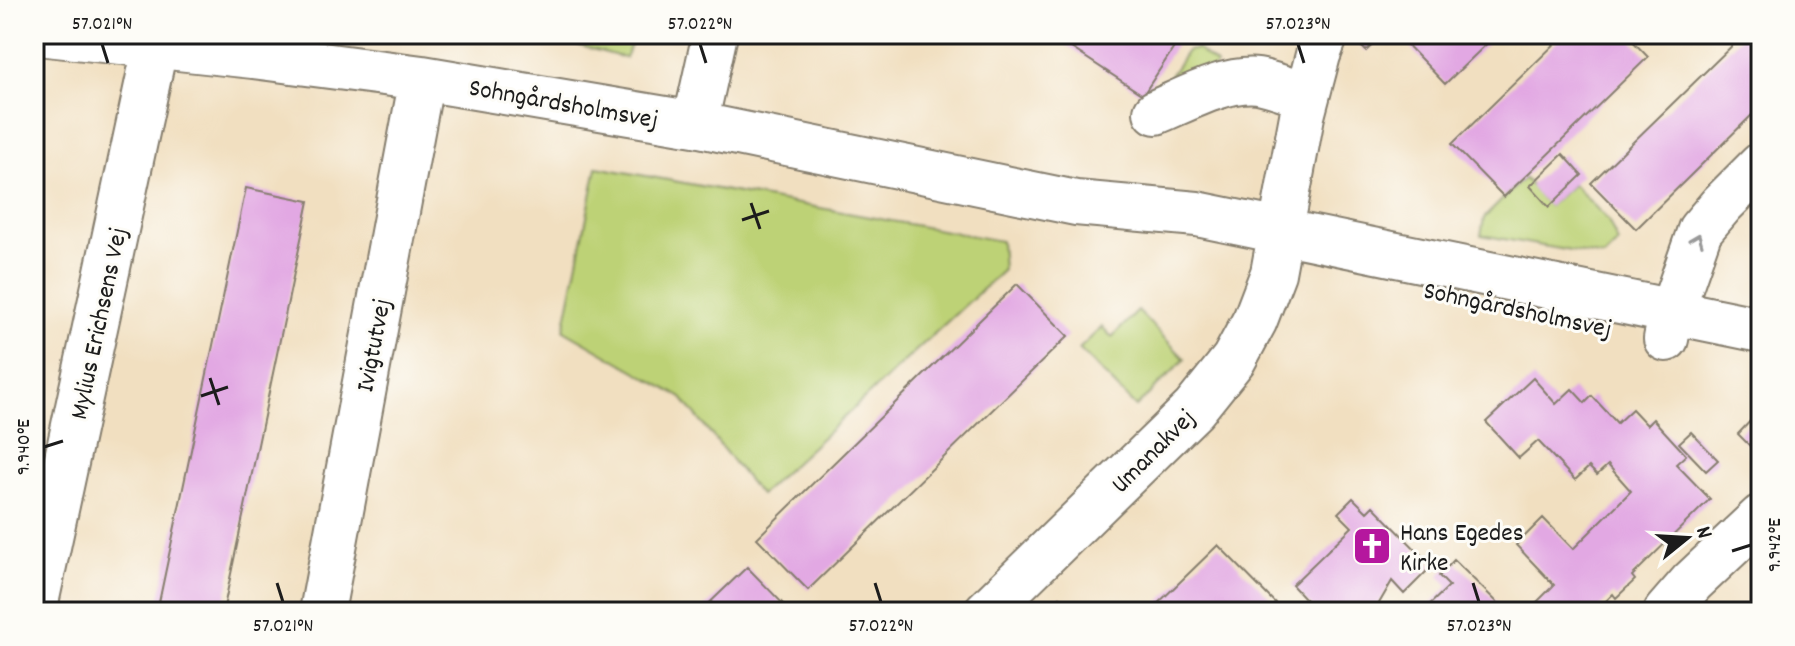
<svg xmlns="http://www.w3.org/2000/svg" width="1795" height="646" viewBox="0 0 1795 646" font-family="Dekko,sans-serif">
  <rect width="100%" height="100%" fill="#fdfcf7"/>
  <filter id="ink" filterUnits="userSpaceOnUse"><feTurbulence type="fractalNoise" baseFrequency=".0125" numOctaves="2"/><feDisplacementMap in="SourceGraphic" scale="16" xChannelSelector="R" yChannelSelector="G"/><feConvolveMatrix kernelMatrix="1 2 1 2 8 2 1 2 1" color-interpolation-filters="sRGB"/></filter>
  <filter id="wash" filterUnits="userSpaceOnUse"><feTurbulence type="fractalNoise" baseFrequency=".006" numOctaves="4" result="noise"/><feDisplacementMap in="SourceGraphic" scale="32" xChannelSelector="R" yChannelSelector="G"/><feGaussianBlur stdDeviation="1.8" result="paint"/><feColorMatrix in="noise" values="0 0 0 0 0 0 0 0 0 0 0 0 0 0 0 0 0 1.4 0 .05"/><feComposite in="paint" operator="in"/></filter>
  <g filter="url(#wash)">
    <rect width="100%" height="100%" fill="#f1dfc0"/>
    <!-- green -->
    <path fill="#bdd276" stroke="#6c7749" stroke-width="2" d="M563,34H636L625,58L562,41Z
      M1197,49L1217,65L1186,85L1170,76L1187,51Z
      M597,167L1001,241L1003,270L760,495L682,398L564,330Z
      M1524,178L1549,206L1573,184L1608,220L1618,243L1604,257L1481,235L1484,218Z
      M1138,311L1185,359L1136,407L1079,349L1102,327L1112,337Z"/>
    <g id="blocks">
      <!-- building -->
      <path fill="#e2a8e3" d="M1050,34H1163L1177,43L1143,95Z
        M1223,34H1241L1232,43Z
        M1349,34H1384L1366,51Z
        M1397,34H1497L1445,84Z
        M1565,34H1626L1648,57L1504,197L1452,144Z
        M1744,34H1761V106L1636,229L1591,183Z
        M34,149L43,151L36,182L42,184L37,209H34Z
        M1563,154L1582,175L1549,207L1530,186Z
        M246,188L309,201L223,612H157Z
        M34,273H42L38,325H34Z
        M1017,284L1068,336L808,590L757,538Z
        M1533,378L1556,404L1572,389L1585,403L1592,396L1617,423L1632,409L1647,425L1653,419L1686,455L1676,464L1710,499L1632,576L1635,580L1616,598L1613,594L1595,612H1527L1554,585L1516,545L1543,518L1573,549L1631,491L1608,465L1597,475L1589,467L1575,480L1538,441L1519,458L1486,422Z
        M1756,415L1761,420V444L1755,451L1738,434Z
        M1691,432L1718,460L1706,471L1679,443Z
        M1353,498L1367,512L1373,506L1432,566L1404,594L1392,581L1374,612H1317L1292,585L1352,527L1338,513Z
        M1218,545L1284,612H1149Z
        M1454,560L1507,612H1422L1449,586L1439,576Z
        M747,567L791,612H700Z
        M1060,597L1075,612H1044Z"/>
    </g>
  </g>
  <g filter="url(#ink)">
    <use href="#blocks" fill-opacity="0" stroke="#867e6e" stroke-width="2"/>
    <g fill="none" stroke-linecap="round" stroke-linejoin="round">
      <defs>
        <path id="minor" d="M47,34L253,56L422,78L695,124L1076,203L1197,214L1761,330
          M1156,112C1185,100 1226,77 1258,81C1274,84 1291,91 1307,95
          M695,124L715,34
          M1666,339L1671,313L1700,230L1722,204L1761,165
          M34,612L158,34
          M322,612L422,78
          M986,612L1194,409L1234,359L1255,320L1273,273L1302,116L1318,55L1326,34
          M1666,612L1692,582L1761,517"/>
      </defs>
      <!-- minor casing -->
      <use href="#minor" stroke="#867e6e" stroke-width="48"/>
      <!-- minor -->
      <use href="#minor" stroke="#fff" stroke-width="44"/>
    </g>
    <!-- one-way arrows -->
    <defs><path id="oneway-chevron" d="M-2-3.5L2.5 0L-2 3.5" fill="none" stroke-width="1.6" stroke-linecap="round" stroke-linejoin="round" transform="scale(2)"/></defs>
    <use stroke="#999" href="#oneway-chevron" transform="translate(1697 239) rotate(-68)"/>
  </g>
  <!-- ticks -->
  <path fill="none" stroke="#1c1c1c" stroke-width="3" d="M102,44L108,63M700,44L706,63M1298,44L1304,63M751,203L760,229M742,220L769,211M210,378L219,405M201,396L228,387M44,447L63,441M1732,551L1751,545M277,583L283,602M875,583L881,602M1473,583L1479,602"/>
  <!-- icons -->
  <defs>
    <symbol id="church-square" viewBox="-11 -11 22 22"><rect x="-9" y="-9" width="18" height="18" rx="4" fill="#b5179e" stroke="#fdfcf7"/><path d="M-1.2-6h2.4v3.5h3.3v2.4h-3.3V6h-2.4V-.1h-3.3v-2.4h3.3Z" fill="#fff"/></symbol>
  </defs>
  <g fill-rule="evenodd">
    <use href="#church-square" x="1350" y="524" width="44" height="44"/>
  </g>
  <g text-anchor="middle" stroke-width="6" stroke-linejoin="round" paint-order="stroke">
    <!-- street labels -->
    <g font-size="26" fill="#1c1c1c" stroke="#fdfcf7">
      <text transform="translate(564 102) rotate(10)" y="9">Sohngårdsholmsvej</text>
      <text transform="translate(1518 308) rotate(12)" y="9">Sohngårdsholmsvej</text>
      <text transform="translate(97 323) rotate(-78)" y="9">Mylius Erichsens Vej</text>
      <text transform="translate(372 345) rotate(-79)" y="9">Ivigtutvej</text>
      <text transform="translate(1152 450) rotate(-45)" y="9">Umanakvej</text>
    </g>
    <!-- poi labels -->
    <g font-size="26" fill="#1c1c1c" stroke="#fdfcf7" text-anchor="start">
      <text x="1400" y="540">Hans Egedes<tspan x="1400" dy="30">Kirke</tspan></text>
    </g>
  </g>
  <!-- margin -->
  <rect width="1795" height="646" fill="none" stroke="#fdfcf7" stroke-width="88"/>
  <!-- north arrow -->
  <g transform="translate(1687 538) rotate(72)" stroke="#fdfcf7" stroke-width="6" paint-order="stroke">
  <path d="M0-6L14 30L0 20L-14 30Z" fill="#1c1c1c"/>
  <text y="-12" font-size="22" font-weight="bold" text-anchor="middle" fill="#1c1c1c">N</text>
  </g>
  <rect x="44" y="44" width="1707" height="558" fill="none" stroke="#1c1c1c" stroke-width="3"/>
  <g font-size="20" text-anchor="middle" fill="#1c1c1c">
    <text x="102" y="29">57.021°N</text>
    <text x="700" y="29">57.022°N</text>
    <text x="1298" y="29">57.023°N</text>
    <text transform="translate(22 447) rotate(-90)" y="7">9.940°E</text>
    <text transform="translate(1773 545) rotate(-90)" y="7">9.942°E</text>
    <text x="283" y="631">57.021°N</text>
    <text x="881" y="631">57.022°N</text>
    <text x="1479" y="631">57.023°N</text>
  </g>
</svg>
